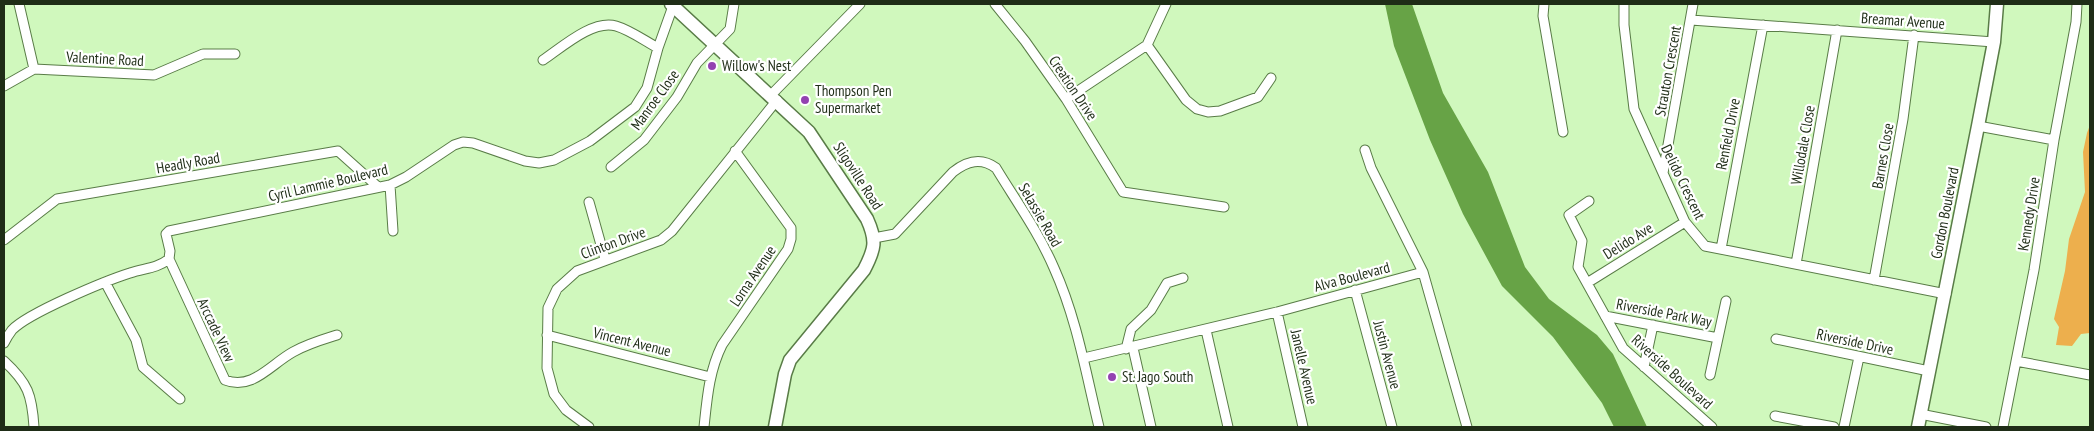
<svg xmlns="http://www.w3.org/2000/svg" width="2094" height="431" viewBox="0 0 2094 431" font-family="'PT Sans Narrow',sans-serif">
  <rect width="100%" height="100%" fill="#d0f8bd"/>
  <!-- green -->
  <path fill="#edaf4d" d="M2090,125V333L2081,334L2072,346L2056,345L2059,327L2054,319L2065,271L2069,239L2085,192L2083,152L2087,133Z"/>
  <!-- water -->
  <path fill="#67a346" d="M1385,4H1412L1443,93L1488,172L1525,267L1549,299L1597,335L1613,354L1647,427H1614L1602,403L1553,337L1502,286L1463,214L1430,140L1394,46Z"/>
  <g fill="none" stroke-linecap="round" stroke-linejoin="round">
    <defs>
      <path id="street" d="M19,4L34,69
        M995,4L1025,41L1066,99L1123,192L1224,207
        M1544,4L1543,16L1563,132
        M1624,4V25L1634,109L1685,222L1705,246L1946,294
        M1691,20L1994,42
        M1147,45L1186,100L1197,109L1208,112L1220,111L1258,97L1271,78
        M543,60C561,48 593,19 616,26C630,30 645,41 658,48
        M4,86L34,69L154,75L203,54H235
        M771,95L860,4
        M1066,99L1147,45L1166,4
        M1978,126L2054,140
        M1365,150L1371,168L1423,272L1467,427
        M611,167L644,140L677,97L697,63L730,29L734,4
        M1663,173L1693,4
        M390,185L393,231
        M1589,201L1569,215L1582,241L1578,267L1623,348L1712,427
        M589,202L605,259
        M874,238L895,234L953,172C967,161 981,157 996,168C1016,201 1039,233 1054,268C1077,319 1086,374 1099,427
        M4,240L57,199L338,151L377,186
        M1721,249L1763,25
        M169,259L225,380C252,391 271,364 293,352C307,344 321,340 337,335
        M1796,264L1837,30
        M1874,280L1903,119L1914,35
        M105,282L136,340L143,367L180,399
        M1587,283L1685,222
        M1355,290L1392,427
        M1277,312L1303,427
        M1605,316L1718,338
        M1206,330L1228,427
        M547,335L710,377
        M1776,339L1929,371
        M4,343C6,339 9,334 12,330C28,313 105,281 130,273C144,268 156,269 169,259L170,251L166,234L169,231L390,185L406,177L454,145L463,142L473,143L525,161L539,163L554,160L590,141L635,107L647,88L658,48L673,6
        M1133,348L1151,427
        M1126,349L1131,329L1151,310L1167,283L1183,278
        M1084,358L1277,312L1423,272
        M4,361C28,383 32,395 34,427
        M2016,361L2090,375
        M1644,367L1653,325
        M1710,375L1726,301
        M1920,414L1986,427
        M1775,416L1834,427
        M589,427L566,410L554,394L547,368L548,308L557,289L577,271L661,240L672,231L777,100
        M704,427C707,399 709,371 722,345L788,249L791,239V228L735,151
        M1844,427L1859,357
        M2003,427L2034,270L2054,140L2076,22L2077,4"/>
      <path id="secondary" d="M671,4L809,132L867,219C877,241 875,249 864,270L790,360L785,374L775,427
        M1918,427L1978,126L1994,42L1997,4"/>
    </defs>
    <!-- street casing -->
    <use href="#street" stroke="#597c47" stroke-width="11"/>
    <!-- secondary casing -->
    <use href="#secondary" stroke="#597c47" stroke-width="15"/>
    <!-- street -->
    <use href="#street" stroke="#fff" stroke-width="9"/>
    <!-- secondary -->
    <use href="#secondary" stroke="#fff" stroke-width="12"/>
  </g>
  <!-- markers -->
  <g fill="#9342b1" stroke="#fff" stroke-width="2">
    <circle cx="712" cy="66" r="5"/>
    <circle cx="805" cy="100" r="5"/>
    <circle cx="1112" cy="377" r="5"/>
  </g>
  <g text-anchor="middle" stroke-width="4.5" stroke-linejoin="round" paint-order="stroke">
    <!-- street labels -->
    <g font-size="15" fill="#1f2d17" stroke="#fff">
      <text transform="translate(1903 21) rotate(4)" y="5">Breamar Avenue</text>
      <text transform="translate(105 59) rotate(3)" y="5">Valentine Road</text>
      <text transform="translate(1668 71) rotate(-80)" y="5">Strauton Crescent</text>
      <text transform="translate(1073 88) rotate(56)" y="5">Creation Drive</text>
      <text transform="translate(655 100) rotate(-54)" y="5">Manroe Close</text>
      <text transform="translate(1728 134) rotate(-79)" y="5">Renfield Drive</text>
      <text transform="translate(1803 145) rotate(-80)" y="5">Willodale Close</text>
      <text transform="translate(1883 156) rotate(-80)" y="5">Barnes Close</text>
      <text transform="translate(188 163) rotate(-10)" y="5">Headly Road</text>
      <text transform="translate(858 176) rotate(57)" y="5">Sligoville Road</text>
      <text transform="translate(1683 182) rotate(64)" y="5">Delido Crescent</text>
      <text transform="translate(328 183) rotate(-13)" y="5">Cyril Lammie Boulevard</text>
      <text transform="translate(1945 213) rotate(-79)" y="5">Gordon Boulevard</text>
      <text transform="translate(2029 214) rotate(-81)" y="5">Kennedy Drive</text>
      <text transform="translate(1040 215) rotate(60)" y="5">Selassie Road</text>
      <text transform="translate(1628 241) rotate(-32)" y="5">Delido Ave</text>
      <text transform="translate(613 243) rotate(-20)" y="5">Clinton Drive</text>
      <text transform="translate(753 276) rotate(-56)" y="5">Lorna Avenue</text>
      <text transform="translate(1352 277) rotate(-15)" y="5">Alva Boulevard</text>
      <text transform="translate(1664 313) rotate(11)" y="5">Riverside Park Way</text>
      <text transform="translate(216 330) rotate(65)" y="5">Arccade View</text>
      <text transform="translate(632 342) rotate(14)" y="5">Vincent Avenue</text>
      <text transform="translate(1855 342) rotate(12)" y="5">Riverside Drive</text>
      <text transform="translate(1387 355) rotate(75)" y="5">Justin Avenue</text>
      <text transform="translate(1304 367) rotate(77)" y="5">Janelle Avenue</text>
      <text transform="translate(1672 372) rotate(42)" y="5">Riverside Boulevard</text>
    </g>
    <!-- poi labels -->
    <g font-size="15" fill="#1f2d17" stroke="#fff" text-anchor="start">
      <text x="722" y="71">Willow's Nest</text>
      <text x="815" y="96">Thompson Pen<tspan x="815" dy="17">Supermarket</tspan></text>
      <text x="1122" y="382">St. Jago South</text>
    </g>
  </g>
  <!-- border -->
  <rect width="2094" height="431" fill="none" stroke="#1f2d17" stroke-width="10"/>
</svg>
